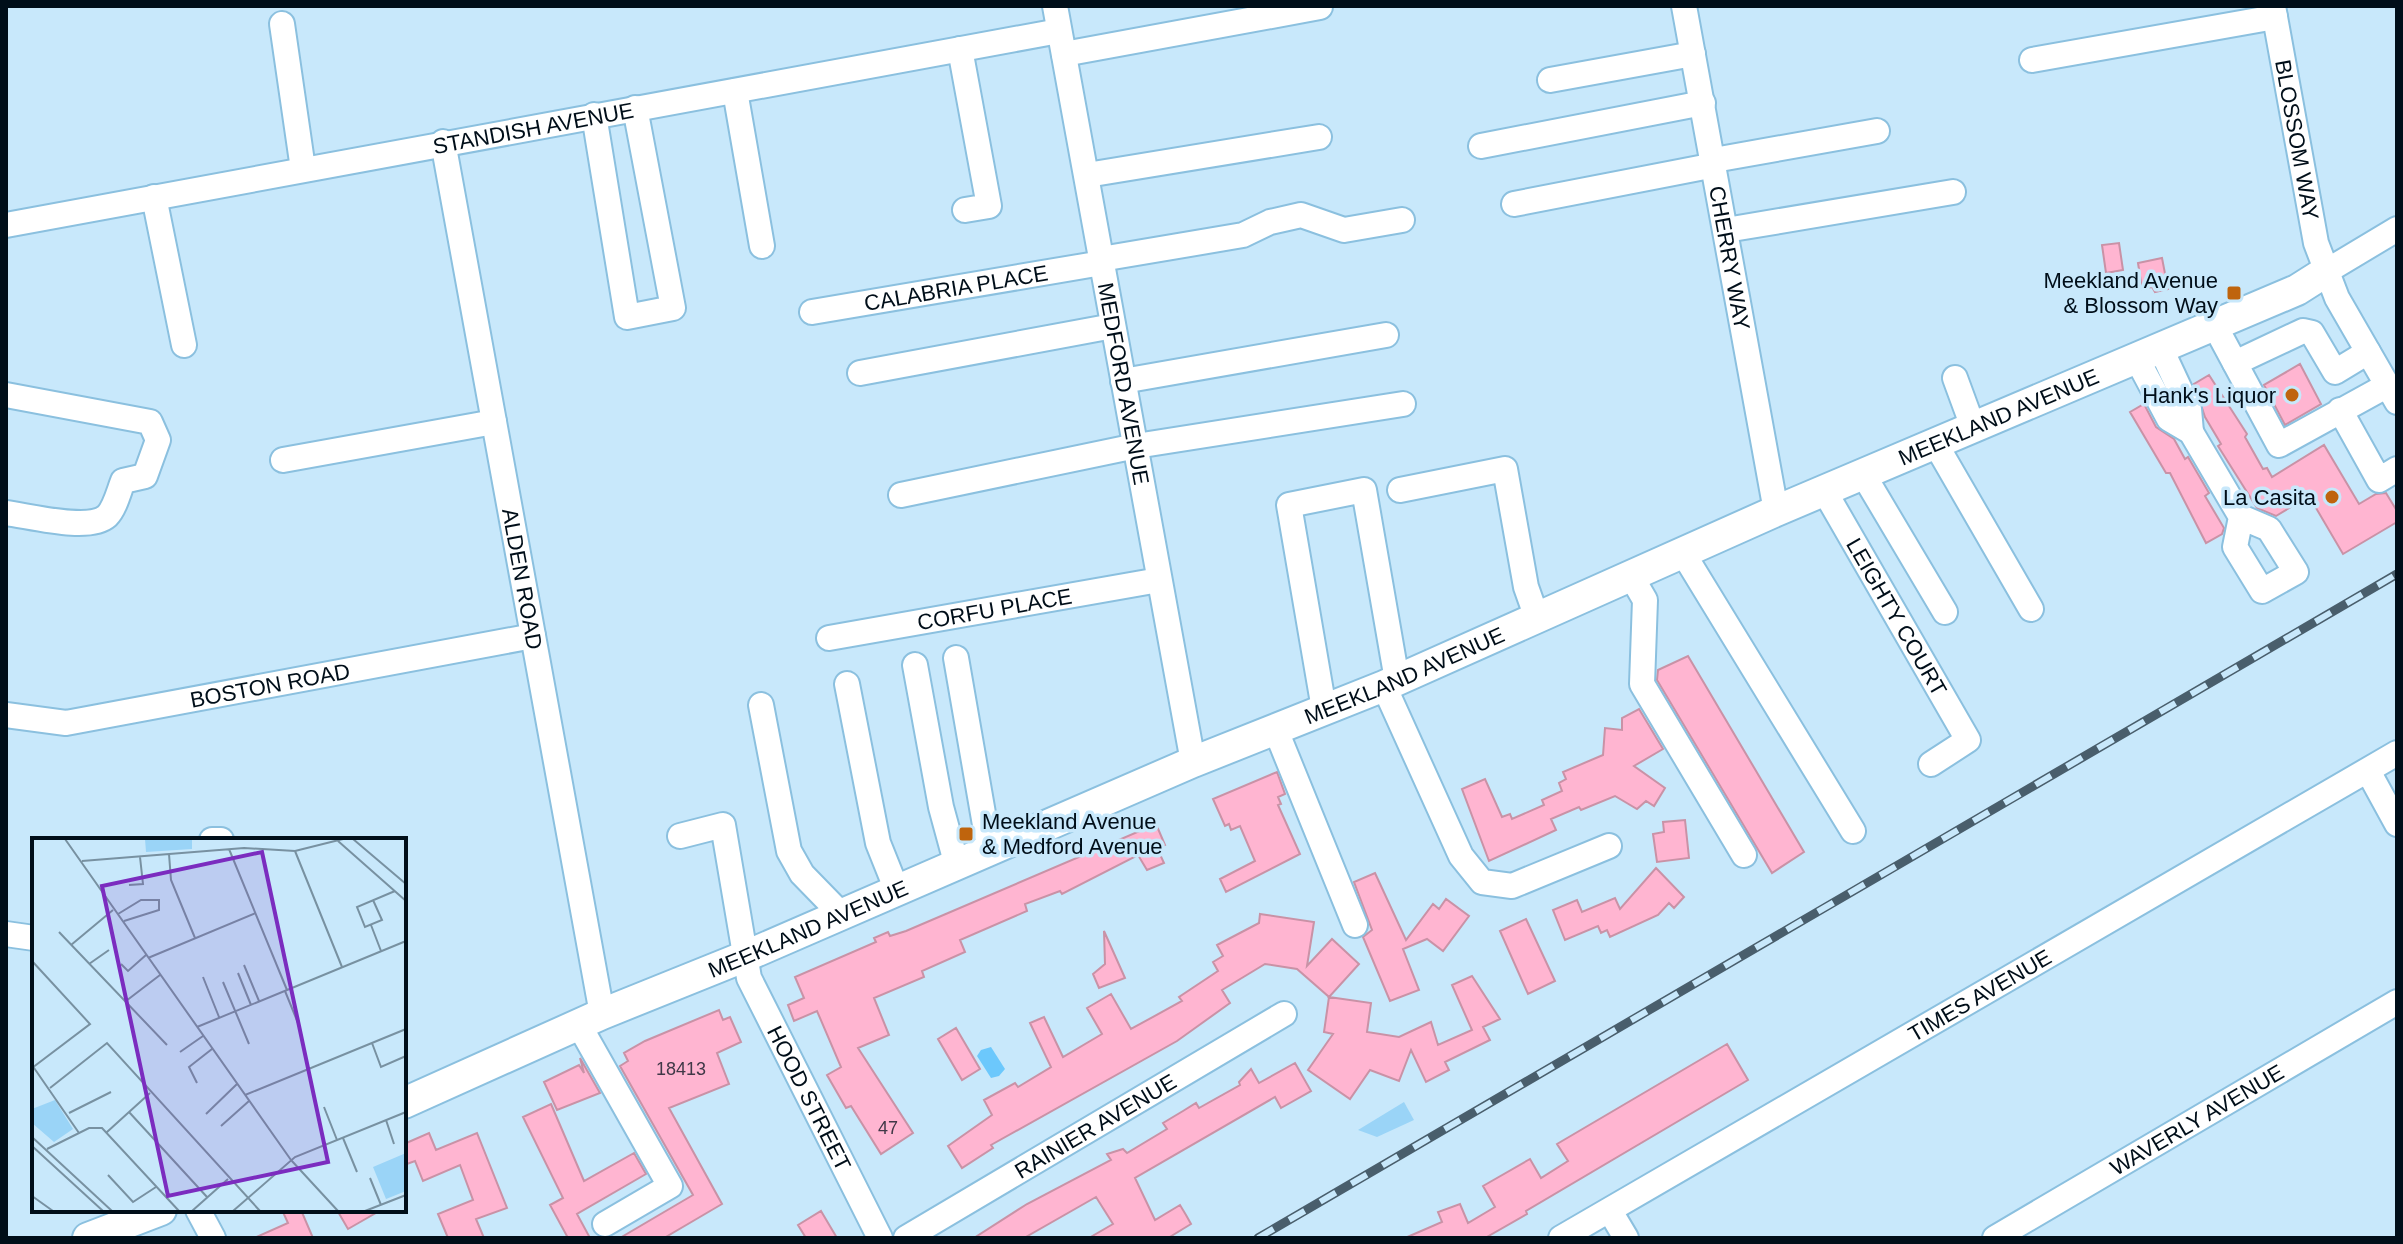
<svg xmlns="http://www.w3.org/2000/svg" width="2403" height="1244" viewBox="0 0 2403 1244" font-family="Arial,sans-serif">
  <rect width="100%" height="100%" fill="#c8e8fb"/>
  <!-- green -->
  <path fill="#9ad4f7" d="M1404,1102L1414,1120L1377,1137L1358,1130Z"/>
  <!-- water -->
  <path fill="#6cc8fc" d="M991,1047L1005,1069L999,1076L991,1078L977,1056L981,1050Z"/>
  <!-- building -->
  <path fill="#ffb5d1" stroke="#c992a6" stroke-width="2" d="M2119,243L2123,270L2106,273L2102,245Z
    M2162,258L2168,289L2155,292L2152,287L2142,289L2138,263Z
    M2300,364L2321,404L2285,425L2264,385Z
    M2209,375L2247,434L2245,437L2263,469L2267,468L2272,477L2324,445L2359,504L2376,494L2386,493L2397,511V522L2343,554L2309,496L2276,516L2257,508L2218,446L2221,444L2205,417L2194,384Z
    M2144,404L2156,427L2174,439L2185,459L2188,457L2209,493L2205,496L2224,528L2222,534L2206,543L2170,473H2166L2130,412Z
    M1688,656L1804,852L1772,873L1657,680L1658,670Z
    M1639,709L1663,749L1634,766L1665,788L1654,806L1646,801L1637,809L1615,796L1581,810L1579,807L1551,819L1556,830L1489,861L1462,789L1485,779L1502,817L1510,814L1512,819L1544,805L1542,800L1562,791L1559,783L1566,779L1563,772L1603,755L1605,728L1622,730V718Z
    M1277,772L1285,794L1278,797L1281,804L1278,805L1300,854L1226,892L1220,879L1255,861L1240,826L1231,830L1229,824L1225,826L1213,799Z
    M1685,820L1689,858L1657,862L1653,834L1664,832L1663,822Z
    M1156,824L1165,845L1157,848L1164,863L1147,870L1138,855L1062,894L1060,891L1025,904L1027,911L960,940L965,952L922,971L924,977L874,998L889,1035L858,1048L913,1133L881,1154L851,1106L846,1108L827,1075L841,1067L817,1011L794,1021L788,1005L804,998L795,977L876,942L874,938L888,932L890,936L906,931Z
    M1656,868L1684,897L1674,908L1669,903L1658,915L1610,937L1607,930L1601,933L1598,926L1565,940L1553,910L1577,900L1582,912L1615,898L1620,909Z
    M1375,873L1406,940L1433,904L1439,909L1446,899L1469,916L1443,951L1427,939L1403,949L1419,990L1390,1001L1363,937L1372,930L1354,882Z
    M1260,914L1314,922L1307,966L1332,939L1359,964L1329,997L1371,1003L1367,1032L1399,1037L1431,1022L1438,1045L1472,1030L1452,985L1472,976L1500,1019L1483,1027L1490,1040L1445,1062L1449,1070L1426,1082L1411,1050L1399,1081L1370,1070L1350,1099L1308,1070L1333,1034L1324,1032L1329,997L1297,969L1265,964L1222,990L1230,1003L1177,1041L991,1145L993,1148L962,1168L948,1146L992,1115L984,1100L1015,1083L1018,1087L1051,1067L1030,1023L1044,1017L1063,1057L1102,1034L1087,1008L1111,994L1131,1029L1182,1001L1179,997L1218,971L1213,962L1223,956L1217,945L1259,923Z
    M1526,919L1555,981L1528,994L1500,931Z
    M1104,931L1125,978L1099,988L1093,974L1105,964Z
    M719,1010L723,1020L730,1017L741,1042L717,1053L729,1084L669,1108L722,1204L664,1238H620L693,1195L620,1066L628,1061L624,1053L645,1041Z
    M956,1028L980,1069L962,1080L938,1039Z
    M1727,1044L1748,1080L1526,1211L1527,1214L1485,1238H1405L1442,1222L1438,1212L1460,1204L1468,1223L1495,1207L1483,1186L1530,1159L1541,1178L1568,1161L1557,1144Z
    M580,1058L600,1093L557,1110L544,1082L579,1065L584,1073Z
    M1295,1063L1311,1091L1281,1108L1275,1097L1135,1178L1155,1220L1180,1205L1186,1215L1191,1224L1168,1238H1089L1113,1224L1096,1197L1024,1238H974L1027,1204L1111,1160L1107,1154L1123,1149L1127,1153L1167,1129L1163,1123L1183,1111L1196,1103L1199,1108L1240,1085L1239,1082L1251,1069L1259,1083Z
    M551,1104L584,1181L634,1153L646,1174L577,1214L590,1238H568L550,1205L563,1198L523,1117Z
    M429,1133L436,1150L477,1133L507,1208L476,1219L484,1238H448L438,1214L473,1200L460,1165L423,1181L415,1161L404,1165V1144Z
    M282,1210H301L313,1238H254L288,1223Z
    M337,1210H381L348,1229Z
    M821,1211L837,1238H806L798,1225Z"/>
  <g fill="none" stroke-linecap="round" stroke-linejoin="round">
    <defs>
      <g id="minor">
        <path id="s1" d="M1055,6L1193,762"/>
        <path id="s2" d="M1684,6L1776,511"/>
        <path id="s3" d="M2273,6L2316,243L2337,298L2397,402"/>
        <path d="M282,24L303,169"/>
        <path d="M960,49L989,206L965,210"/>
        <path d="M1064,54L1320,7"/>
        <path d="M2032,60L2275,17"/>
        <path d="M1550,80L1693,54"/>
        <path d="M735,91L762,246"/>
        <path d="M594,115L627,317L673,308L635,108"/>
        <path id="s4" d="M443,142L602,1014"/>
        <path d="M1481,146L1703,103"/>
        <path d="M1714,160L1877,131"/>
        <path d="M1087,175L1319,137"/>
        <path d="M154,197L184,345"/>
        <path d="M1514,204L1715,165"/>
        <path id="s5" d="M6,225L1059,31"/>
        <path d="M1726,230L1953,192"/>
        <path d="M1101,259L1243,235L1270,222L1301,215L1344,230L1402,220"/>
        <path d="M2327,271L2397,229"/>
        <path id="s6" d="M812,312L1102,263"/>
        <path d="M2215,326L2279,445L2388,385"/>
        <path d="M2161,349L2189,409L2191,432"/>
        <path d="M2137,359L2169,419L2191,432L2241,517L2235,547L2262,591L2296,572L2269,529L2241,517"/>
        <path d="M2235,363L2303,331L2312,333L2335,372L2368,352"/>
        <path d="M860,373L1113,326"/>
        <path d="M1955,378L1973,427"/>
        <path d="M1123,381L1386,335"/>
        <path d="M6,395L150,422L158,440L145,476L123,481C119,491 115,508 107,516C89,532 30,516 6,513"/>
        <path d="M2340,410L2379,480L2397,469"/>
        <path d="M1935,443L2031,609"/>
        <path d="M283,460L494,422"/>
        <path d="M1863,474L1945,612"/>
        <path d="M1400,490L1505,469L1526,587L1537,618"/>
        <path id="s7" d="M1825,492L1968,740L1931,764"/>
        <path d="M901,495L1136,446L1403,404"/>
        <path d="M1683,553L1853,831"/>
        <path d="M1631,576L1645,600L1642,684L1744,855"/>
        <path id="s8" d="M829,638L1159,580"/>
        <path d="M956,658L989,848"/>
        <path d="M915,665L941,807L956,862"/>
        <path d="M847,684L878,843L896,888"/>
        <path d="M1384,686L1461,856L1482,882L1512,886L1609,846"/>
        <path d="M761,705L789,851L802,874L840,913"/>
        <path d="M1324,709L1289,505L1364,490L1397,680"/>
        <path id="s9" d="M6,715L66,723L533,636"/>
        <path d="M1275,728L1355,925"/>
        <path d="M2368,771L2397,824"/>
        <path id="s10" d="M680,836L723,825L749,978L880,1238"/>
        <path d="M212,840H221"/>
        <path d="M6,934L34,938"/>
        <path d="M579,1025L670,1186L605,1224"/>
        <path d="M198,1210L213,1238"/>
        <path d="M1610,1211L1626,1238"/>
        <path id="s11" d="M906,1238L1284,1014"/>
        <path id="s12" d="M1561,1238L2397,753"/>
        <path id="s13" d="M1995,1238L2397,1002"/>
      </g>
      <g id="major">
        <path id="s14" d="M404,1103L602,1014L746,956L1193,762L1384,686L1776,511L2297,290L2327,271"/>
        <path d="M88,1238L161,1210"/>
      </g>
    </defs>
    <!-- minor casing -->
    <use href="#minor" stroke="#8bc0df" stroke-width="28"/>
    <!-- major casing -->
    <use href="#major" stroke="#8bc0df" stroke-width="34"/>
    <!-- minor -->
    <use href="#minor" stroke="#fff" stroke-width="24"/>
    <!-- major -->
    <use href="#major" stroke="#fff" stroke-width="30"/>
    <defs>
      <path id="rail" d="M1258,1238L2397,574"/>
    </defs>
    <!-- rail casing -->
    <use href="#rail" stroke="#495e6c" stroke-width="9"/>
    <!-- rail -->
    <use href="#rail" stroke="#c8e8fb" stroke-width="6" stroke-dasharray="18" stroke-linecap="butt"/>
  </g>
  <!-- markers -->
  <g fill="#bf640d" stroke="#c8e8fb" stroke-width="3">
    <rect x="2226" y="285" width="16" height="16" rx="4"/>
    <circle cx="2292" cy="395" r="8"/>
    <circle cx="2332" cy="497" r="8"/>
    <rect x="958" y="826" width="16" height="16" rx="4"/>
  </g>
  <g text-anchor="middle" stroke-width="7" stroke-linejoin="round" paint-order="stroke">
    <!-- number labels -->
    <g font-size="18" fill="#403847">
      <text x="681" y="1075">18413</text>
      <text x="888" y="1134">47</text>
    </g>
    <!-- street labels -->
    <g font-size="22" fill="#000e19" stroke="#c8e8fb">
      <text dy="8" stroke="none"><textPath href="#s5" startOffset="536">STANDISH AVENUE</textPath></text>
      <text dy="8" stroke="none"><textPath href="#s3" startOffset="136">BLOSSOM WAY</textPath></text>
      <text dy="8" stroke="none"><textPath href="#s2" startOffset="256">CHERRY WAY</textPath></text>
      <text dy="8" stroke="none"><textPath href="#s6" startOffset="146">CALABRIA PLACE</textPath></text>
      <text dy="8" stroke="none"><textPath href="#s1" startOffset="384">MEDFORD AVENUE</textPath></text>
      <text dy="8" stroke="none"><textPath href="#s14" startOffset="1736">MEEKLAND AVENUE</textPath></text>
      <text dy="8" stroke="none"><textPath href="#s4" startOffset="444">ALDEN ROAD</textPath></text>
      <text dy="8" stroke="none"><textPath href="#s8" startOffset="168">CORFU PLACE</textPath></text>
      <text dy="8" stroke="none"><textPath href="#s7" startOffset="144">LEIGHTY COURT</textPath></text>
      <text dy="8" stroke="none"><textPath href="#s14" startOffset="1088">MEEKLAND AVENUE</textPath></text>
      <text dy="8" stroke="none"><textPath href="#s9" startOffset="268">BOSTON ROAD</textPath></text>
      <text dy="8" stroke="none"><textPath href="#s14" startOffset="440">MEEKLAND AVENUE</textPath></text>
      <text dy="8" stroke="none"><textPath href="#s12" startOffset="484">TIMES AVENUE</textPath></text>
      <text dy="8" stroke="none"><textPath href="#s10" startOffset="334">HOOD STREET</textPath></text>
      <text dy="8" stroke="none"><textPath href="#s13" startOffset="234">WAVERLY AVENUE</textPath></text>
      <text dy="8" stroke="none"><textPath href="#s11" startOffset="220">RAINIER AVENUE</textPath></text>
    </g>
    <!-- poi labels -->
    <g font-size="22" fill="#000e19" stroke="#c8e8fb" text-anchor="end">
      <text x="2218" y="288">Meekland Avenue<tspan x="2218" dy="25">&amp; Blossom Way</tspan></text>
      <text x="2276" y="403">Hank's Liquor</text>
      <text x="2316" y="505">La Casita</text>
      <text x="982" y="829" text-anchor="start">Meekland Avenue<tspan x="982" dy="25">&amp; Medford Avenue</tspan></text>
    </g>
  </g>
  <!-- overview -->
  <g transform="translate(32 838)">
    <rect width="374" height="374" fill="#c8e8fb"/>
    <path d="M113,1H160V11L114,14ZM23,262L41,291L22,304L0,285V271ZM374,315V353L354,361L341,329Z" fill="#9ad4f7"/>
    <path fill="none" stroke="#7891a1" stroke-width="2" d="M33,1L259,322M321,1L374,46M306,3L374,63M197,11L255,152M263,13L310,129M137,16L139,42L163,100M50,23L212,10L263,13L311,1M97,47L111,46L108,19M341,62L350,82L333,89L325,69L363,53M86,76L109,62H127V72L92,83M339,87L349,113M27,94L135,207M39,107L81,72M116,120L224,75M0,123L58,186L0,230M57,126L77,112M89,126L96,133L114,117M212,127L227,163M206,135L219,167M171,139L187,179M191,144L217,206M253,153L266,185M94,163L128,137M165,189L374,103M340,205L349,229L374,218M148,214L171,198M0,227L47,295M165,245L157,229L180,211M18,250L75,205L228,373M213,257L374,191M292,269L305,302M97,274L175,359M37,275L79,254M174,276L205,246M354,282L362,306M189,288L217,263M75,294L118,255M0,299L80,373M311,300L325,334M0,308L71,373M15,311L57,290H70L147,373M259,322L306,373M76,337L101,364L124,349M338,340L349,367M0,358L21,373M160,373L196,341M201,373L263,319L374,274M333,373L374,357"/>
    <path fill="#7b2cbf" fill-opacity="0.15" stroke="#7b2cbf" stroke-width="4" d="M230,14L296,324L136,358L70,48Z"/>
    <rect width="374" height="374" fill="none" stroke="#000e19" stroke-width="4"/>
  </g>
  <!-- border -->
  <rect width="2403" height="1244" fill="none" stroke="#000e19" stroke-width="16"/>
</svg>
